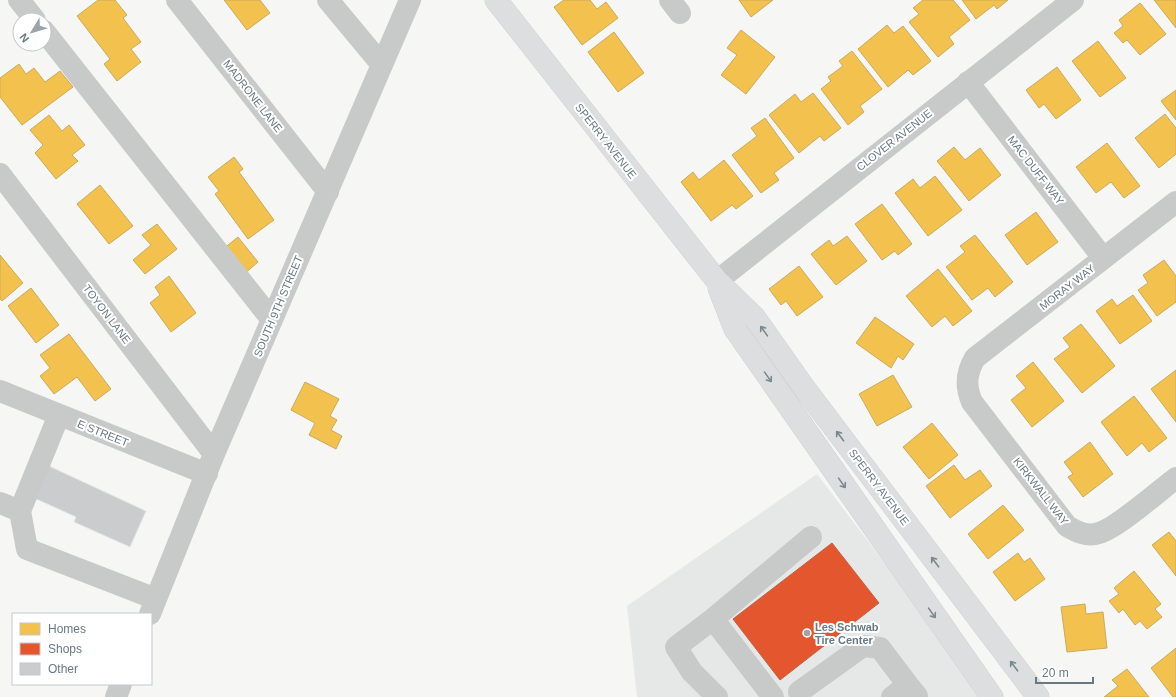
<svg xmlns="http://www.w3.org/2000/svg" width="1176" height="697" viewBox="0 0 1176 697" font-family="Helvetica,sans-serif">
  <rect width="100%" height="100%" fill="#f6f6f5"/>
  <!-- built -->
  <path fill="#e6e7e7" d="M817,474L986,697H637L627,606Z"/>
  <!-- homes -->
  <path fill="#f2c14e" stroke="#c9ab5e" d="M98,0H115L127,15L123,18L141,42L131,49L141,62L117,81L104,64L110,59L77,16Z
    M224,0H260L270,13L247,30Z
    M564,0H590L597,9L606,2L618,18L582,45L554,7Z
    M739,0H773L751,17Z
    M923,0H953L970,20L949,37L954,44L938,57L909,22L919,14L913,8Z
    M962,0H1008L997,9L994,5L976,19Z
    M1154,0H1176V28Z
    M1140,3L1166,34L1140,55L1127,40L1123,43L1114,33L1123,26L1119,20Z
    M887,25L894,33L903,26L931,61L913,75L908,70L888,87L858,49Z
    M741,30L775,57L746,94L721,75L737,55L727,48Z
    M614,32L644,73L618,92L588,52Z
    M1098,41L1126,78L1100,97L1072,61Z
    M852,51L882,89L860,106L864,112L848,125L821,89L831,81L828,77L843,66L839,61Z
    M19,64L26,74L34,68L45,82L60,71L73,87L22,125L0,97V78Z
    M1057,67L1081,100L1056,119L1044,104L1039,108L1026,90Z
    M1176,90V120L1161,101Z
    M813,93L841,128L824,141L820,136L799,153L769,115L795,94L801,102Z
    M1165,114L1176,128V154L1159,168L1135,138Z
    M49,115L62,131L69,125L85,145L72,155L78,161L56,179L35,153L43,145L30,130Z
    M765,118L794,158L774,173L779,180L761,193L732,155L757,136L751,128Z
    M1107,143L1140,186L1124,198L1111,182L1096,193L1076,167Z
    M954,147L965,160L980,148L1001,175L969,201L937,161Z
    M234,157L243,169L239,172L274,220L248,239L215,194L219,191L208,177Z
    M724,160L753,196L736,209L732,205L711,221L681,182L693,172L699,180Z
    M935,176L962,210L928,236L895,193L913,179L920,188Z
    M100,185L133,226L109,244L77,204Z
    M882,204L912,244L898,255L895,251L882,260L855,224Z
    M1036,212L1058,242L1027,265L1005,235Z
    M157,224L177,249L145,274L133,260L151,245L142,235Z
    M975,235L1013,282L995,297L988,288L972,300L946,267L965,252L960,246Z
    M847,236L867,261L836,285L811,254L829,240L833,246Z
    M238,237L258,262L243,275L222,250Z
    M0,255L23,283L2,301L0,299Z
    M1164,260L1176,276V302L1157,316L1138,290L1148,283L1143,275Z
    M799,266L823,297L797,316L786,301L781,305L769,289Z
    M938,269L972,311L953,326L945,316L932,327L906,296Z
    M169,276L196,313L171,332L150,303L160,295L155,287Z
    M31,288L59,325L36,343L8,306Z
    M1133,295L1152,321L1120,344L1096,311L1112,299L1117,306Z
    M875,317L914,344L903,360L898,356L891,368L856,343Z
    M1081,324L1115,366L1082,393L1054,359L1070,347L1063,338Z
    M69,334L111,389L95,401L77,377L54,394L40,376L50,368L40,355Z
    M1033,362L1064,401L1032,427L1011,400L1026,388L1016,376Z
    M1176,370V422L1151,389Z
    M893,375L912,407L877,426L859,394Z
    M305,382L339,399L330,416L337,420L331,430L342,436L336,449L309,435L315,423L291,410Z
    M1134,396L1167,438L1149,452L1142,443L1127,456L1101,422Z
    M932,423L958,455L929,479L903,447Z
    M1090,442L1113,474L1083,497L1068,477L1073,474L1064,462Z
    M954,465L965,480L980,470L992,486L950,518L926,486Z
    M1003,505L1024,530L988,559L968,534Z
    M1169,532L1176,541V576L1152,545Z
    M1018,553L1024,562L1030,558L1045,579L1015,601L993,572Z
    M1134,571L1161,604L1155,609L1162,617L1147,629L1140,621L1135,625L1123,609L1119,613L1109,601L1119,594L1114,588Z
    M1085,604L1086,614L1103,612L1107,648L1067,652L1061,607Z
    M1176,648V697H1173L1151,668Z
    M1127,669L1149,697H1104L1118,686L1112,680Z"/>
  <!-- shops -->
  <path fill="#e4572e" stroke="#bf6147" d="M832,543L879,603L780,680L733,619Z"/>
  <!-- building -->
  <path fill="#cbcccd" stroke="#e5e5e4" d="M49,466L146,511L130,547L74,522L76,517L34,498Z"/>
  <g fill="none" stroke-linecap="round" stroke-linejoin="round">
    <defs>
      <path id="major" d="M496,0L717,281L755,318L805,389L1038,697
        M719,288L735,329L992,697"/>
    </defs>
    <!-- major casing -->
    <use href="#major" stroke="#d1d2d2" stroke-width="23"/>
    <!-- minor -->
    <path stroke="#c8caca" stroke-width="22" d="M19,0L35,20
      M177,0L328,192
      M328,0L382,65
      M670,0L680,13
      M44,31L272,320
      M968,82L1103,258
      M0,174L214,454
      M1176,202L975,358C966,373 965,386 972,402L1067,526C1077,532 1087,537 1099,533C1117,528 1159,491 1176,478
      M717,281L1073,0
      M0,391L207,474
      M59,415L20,511L27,549L156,599
      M0,503L20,511
      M150,614L214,454L410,0
      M713,619L676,647L692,672L717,697
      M799,692L863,646L880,648L908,685
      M116,697L121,684
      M773,697L713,619L811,537
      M892,697L908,685L917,696"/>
    <!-- major -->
    <use href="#major" stroke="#dddedf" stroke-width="22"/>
  </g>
  <!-- one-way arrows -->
  <defs><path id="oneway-shaft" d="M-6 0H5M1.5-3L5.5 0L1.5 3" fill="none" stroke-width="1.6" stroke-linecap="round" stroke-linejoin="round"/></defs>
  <g stroke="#7a8890">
    <use href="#oneway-shaft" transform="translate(764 331) rotate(-125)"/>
    <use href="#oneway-shaft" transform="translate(768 377) rotate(55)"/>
    <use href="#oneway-shaft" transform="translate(840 436) rotate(-127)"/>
    <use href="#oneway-shaft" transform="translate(842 483) rotate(55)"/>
    <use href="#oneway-shaft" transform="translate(935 562) rotate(-127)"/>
    <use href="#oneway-shaft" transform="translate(932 613) rotate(55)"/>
    <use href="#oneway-shaft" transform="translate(1014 666) rotate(-127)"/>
  </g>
  <!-- markers -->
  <circle fill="#9aa5aa" stroke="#fff" stroke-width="1.5" cx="807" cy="633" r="4"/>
  <g text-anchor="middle" stroke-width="4" stroke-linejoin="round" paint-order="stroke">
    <!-- street labels -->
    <g font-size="11" fill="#687982" stroke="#fff">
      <text transform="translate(253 96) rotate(52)" y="4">MADRONE LANE</text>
      <text transform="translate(894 140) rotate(-38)" y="4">CLOVER AVENUE</text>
      <text transform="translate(606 141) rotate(52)" y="4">SPERRY AVENUE</text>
      <text transform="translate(1036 170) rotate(52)" y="4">MAC DUFF WAY</text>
      <text transform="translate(1067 287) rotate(-38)" y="4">MORAY WAY</text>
      <text transform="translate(278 306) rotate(-67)" y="4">SOUTH 9TH STREET</text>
      <text transform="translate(107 314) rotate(53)" y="4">TOYON LANE</text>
      <text transform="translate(103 433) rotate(22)" y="4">E STREET</text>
      <text transform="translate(879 487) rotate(53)" y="4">SPERRY AVENUE</text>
      <text transform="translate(1041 491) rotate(52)" y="4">KIRKWALL WAY</text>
    </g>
    <!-- poi labels -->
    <g font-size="11" font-weight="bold" fill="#687982" stroke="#fff" text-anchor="start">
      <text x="815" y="631">Les Schwab<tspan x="815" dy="13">Tire Center</tspan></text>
    </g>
  </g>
  <!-- legend -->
  <rect x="12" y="613" width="140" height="72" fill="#ffffff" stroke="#c3c9cd"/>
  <rect x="20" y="623" width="20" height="12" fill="#f2c14e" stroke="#c3c9cd"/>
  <text x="48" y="633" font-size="12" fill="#687982">Homes</text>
  <rect x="20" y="643" width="20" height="12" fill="#e4572e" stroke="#c3c9cd"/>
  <text x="48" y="653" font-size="12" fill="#687982">Shops</text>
  <rect x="20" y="663" width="20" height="12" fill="#cbcccd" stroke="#c3c9cd"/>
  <text x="48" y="673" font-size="12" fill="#687982">Other</text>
  <!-- north arrow -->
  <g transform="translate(32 32) rotate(232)"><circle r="19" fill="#ffffff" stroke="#c3c9cd"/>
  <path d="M0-3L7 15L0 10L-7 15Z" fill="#9aa5aa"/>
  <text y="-6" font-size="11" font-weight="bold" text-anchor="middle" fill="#687982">N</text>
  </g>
  <!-- scale -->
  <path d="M1036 677v6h57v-6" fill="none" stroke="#687982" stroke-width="2"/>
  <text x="1042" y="677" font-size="12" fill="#687982" stroke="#ffffff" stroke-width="3" paint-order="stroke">20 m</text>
</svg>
